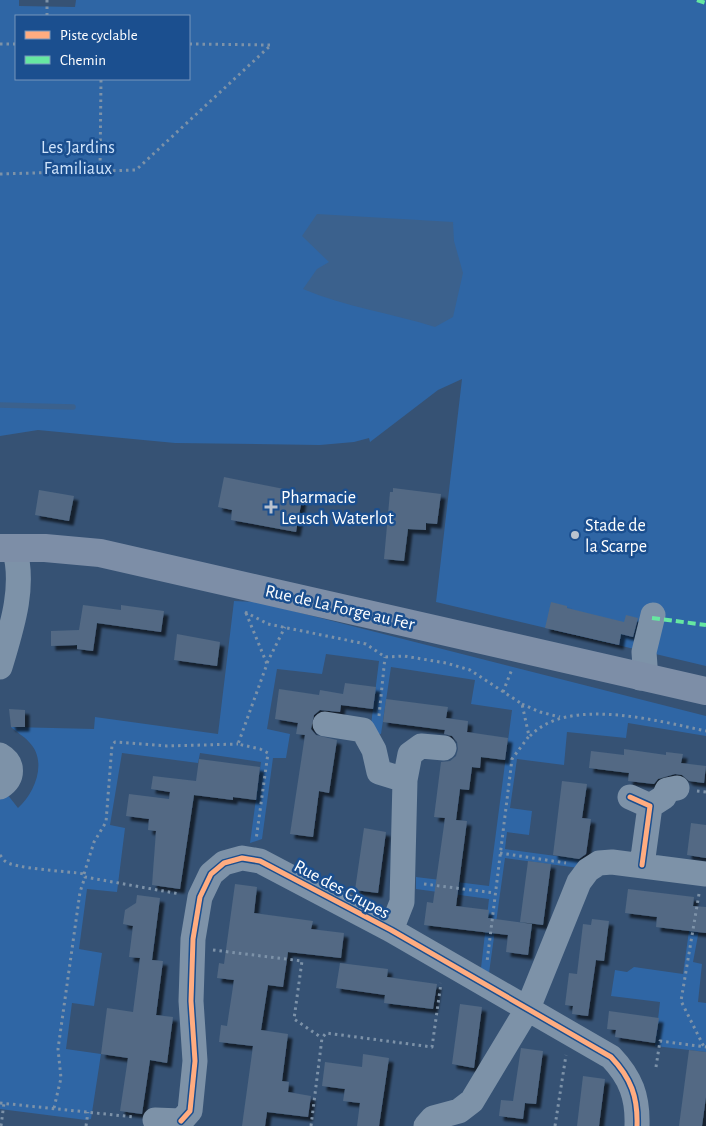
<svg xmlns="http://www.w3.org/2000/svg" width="706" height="1126" viewBox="0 0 706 1126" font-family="'Alegreya Sans',sans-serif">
  <defs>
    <filter id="shadow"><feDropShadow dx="4.5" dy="4.5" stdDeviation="1" flood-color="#0009"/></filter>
  </defs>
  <rect width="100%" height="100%" fill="#365274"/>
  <!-- green -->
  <path fill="#2f66a5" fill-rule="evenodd" d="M0,0H19V6L75,7L76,0H706V666L436,602L462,379L438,390L370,442L369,438L354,442L320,445L175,443L38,430L0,436ZM16,16H189V79H16Z
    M234,601L257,602L301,613L706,716V736L628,723L626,738L567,732L564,765L517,759L510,808L532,811L529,835L507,832L505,849L585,860L579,868L505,858L489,973L481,968L489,899L416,889V877L489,886L512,710L471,704L475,680L391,667L381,734L370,733L379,661L326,654L322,674L277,669L267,729L290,734L286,758H273L262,839L250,843L261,762L200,753L198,763L122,753L110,825L125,828L117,892L87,889L79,949L102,953L94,1006L72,1003L66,1049L101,1054L91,1119L86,1120L0,1109V799L7,794L18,808C35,793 48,761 29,742C24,736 16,732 11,727L94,729L95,717L218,734Z
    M699,930L693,962L702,964L698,1002L706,1003V1052L655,1046L660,1002L611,996L615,970L627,972L634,967L683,974L689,931Z"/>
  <!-- water -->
  <path fill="#3b618d" d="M317,214L453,222L454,241L463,273L453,317L435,327C391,313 345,307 303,289L317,269L329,262L302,236Z"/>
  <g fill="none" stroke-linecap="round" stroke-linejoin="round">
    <!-- stream -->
    <path stroke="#3b618d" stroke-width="5.5" d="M0,405L73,407"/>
  </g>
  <!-- building -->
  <path fill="#526984" filter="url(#shadow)" d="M224,477L284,489L282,495L302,499L296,532L231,520L232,510L218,507Z
    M393,488L441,494L437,524L426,523V530L408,529L404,561L384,559L390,492H393Z
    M39,490L74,496L69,521L35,515Z
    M551,602L567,606V608L624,622L626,615L638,618L633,637L621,634L619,645L545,628Z
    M83,605L121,610V605L164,611L161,632L97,623L93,651L77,649V645L51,646V631L79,630Z
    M177,634L220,642L217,666L174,660Z
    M345,683L376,687L373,709L341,705L340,712L320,710L314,715L311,729L316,735L337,740L329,793L319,791L313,837L290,834L305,735L296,734L298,723L275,719L279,689L319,695L320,690L343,694Z
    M386,699L448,707L446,718L468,721L467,732L508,738L505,760L481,757L480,768L472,767L469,790L460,789L456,820L467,821L456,906L489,910L488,918L532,924L528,955L506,952L508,935L424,925L427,902L433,903L445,818L434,817L441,762L450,761L456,756L458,749L457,742L452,736L444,734L445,730L383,722Z
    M9,709L25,710V727H11Z
    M624,749L666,755V752L683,754L681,763L706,766L704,783L689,781L682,775L675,774L658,779L654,784L628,781L629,773L589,768L591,751L624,755Z
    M199,759L260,767L256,800L233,797V800L194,795L180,889L152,885L156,831L148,830L149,819L126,816L129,794L169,799L170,792L151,789L153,776L196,781Z
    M562,781L587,784L582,818L591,819L586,854L579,859L553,855Z
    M691,823L706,825V858L687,855Z
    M364,828L386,832L378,893L355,890Z
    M528,861L551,864L543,925L520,922Z
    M235,884L257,887L254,913L313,921L311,929L344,933L341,958L288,952L283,987L268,985L261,1030L288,1034L282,1081L289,1082L288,1092L311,1096L308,1117L267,1112L265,1126H242L253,1046L219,1042L221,1025L227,1026L234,980L217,978L219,963L224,964Z
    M628,889L694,897L693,906L706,907V933L656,927L657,917L625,913Z
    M137,895L160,898L152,960L163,961L156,1015L173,1017L167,1063L150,1060L142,1114L120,1111L128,1058L101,1054L107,1008L133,1012L140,958L129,957L133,926L123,924L125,910L136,903Z
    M592,919L609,921L604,961L596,960L588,1016L572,1014L573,1006L565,1005L569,973L577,974L583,924L591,925Z
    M340,963L388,969L387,977L437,984L433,1009L384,1003L385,995L336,988Z
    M460,1004L482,1007L474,1068L452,1064Z
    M609,1011L659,1018L655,1043L615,1037L616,1030L607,1029Z
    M521,1048L543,1051L536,1104L525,1103L523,1119L499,1116L501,1100L513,1101Z
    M689,1050L706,1052V1097L702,1126H679Z
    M363,1054L389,1058L379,1126H357L360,1103L343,1101L345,1089L322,1086L325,1062L362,1067Z
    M583,1076L605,1079L599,1126H577Z"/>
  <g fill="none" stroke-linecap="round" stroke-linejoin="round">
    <!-- path -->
    <path stroke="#7d92a8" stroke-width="3" stroke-dasharray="2.5 4" stroke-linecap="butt" d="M47,0V16
      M0,44H16
      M100,171L136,170L271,45L189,44
      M0,174L100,171L101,79
      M245,612L268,624L366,644L385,657L404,656L446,663L470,670L522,704L529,736L512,759L487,962
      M246,613L267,664L238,744L260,749L268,753L256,840
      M267,663L285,627
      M503,692L512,669
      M522,704L540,712L560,717
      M379,716L385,657
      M530,736C568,696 658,721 706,731
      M697,791L706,792
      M500,853L566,863
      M0,855C2,857 3,860 5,861C13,869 69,871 84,874L85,877L180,894
      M84,874L94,842L106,822L112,745L115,742L167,746L238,744
      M424,884L495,893
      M699,894L681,1001L704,1047
      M213,950L302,961L294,1019L322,1038
      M656,1067L660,1041L706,1047
      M0,1103L134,1117
      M54,1108L61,1078L58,1049L80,892L85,877
      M1,1126L4,1103
      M86,1126L88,1112
      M311,1126L322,1038L326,1033L432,1047L441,983
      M555,1126L566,1055"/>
    <!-- minor -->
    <path stroke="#7d92a8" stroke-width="25" d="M0,667C11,630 26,586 14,548
      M640,678L645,666L644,652L653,615
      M325,724L363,730L374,750L379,772L405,780L402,902L391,930
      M0,755C14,763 14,778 0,787
      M405,780L410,754L421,746L444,748
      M630,797L650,806L642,865
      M650,806L664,797L667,790L677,788
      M155,1120L181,1121L190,1111L195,1061L191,1001L193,939L200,897L211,874L224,863L242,858L260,861L391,930L611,1057C631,1078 638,1097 637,1126
      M426,1126L433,1118L459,1111L472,1101L528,1008L579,882L588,870L599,863L612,862L706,874"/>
    <!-- major -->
    <path stroke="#7d8ea7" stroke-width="28" d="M0,548H45L100,553L706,691"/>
    <!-- quiet -->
    <path stroke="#66e7a1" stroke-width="4" stroke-dasharray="8 4" stroke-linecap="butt" d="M697,0L706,3
      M652,618L706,625"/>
    <defs>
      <path id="cycleway" d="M630,797L650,806L642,865
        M181,1121L190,1111L195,1061L191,1001L193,939L200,897L211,874L224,863L242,858L260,861L391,930L611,1057C631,1078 638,1097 637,1126"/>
    </defs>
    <!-- cycleway casing -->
    <use href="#cycleway" stroke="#1b4f8f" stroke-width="8"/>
    <!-- cycleway -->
    <use href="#cycleway" stroke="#ffac80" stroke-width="5"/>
  </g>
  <!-- markers -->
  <g fill="#b9c2ce" stroke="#1b4f8f" stroke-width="2">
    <path d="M268.5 499.5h5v5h5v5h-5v5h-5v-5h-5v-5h5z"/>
    <circle cx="575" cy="535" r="5"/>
  </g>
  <g text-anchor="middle" stroke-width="5" stroke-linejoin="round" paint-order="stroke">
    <!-- park labels -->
    <g font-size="18" fill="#cfe3fa" stroke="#1b4f8f">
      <text x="78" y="153">Les Jardins<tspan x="78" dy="21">Familiaux</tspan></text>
    </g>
    <!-- poi labels -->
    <g font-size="18" fill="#fff" stroke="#1b4f8f" text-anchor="start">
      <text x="281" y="503">Pharmacie<tspan x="281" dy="21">Leusch Waterlot</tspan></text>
      <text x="585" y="531">Stade de<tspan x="585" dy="21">la Scarpe</tspan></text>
    </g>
    <!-- street labels -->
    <g font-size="18" fill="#fff" stroke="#1b4f8f">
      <text transform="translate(340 607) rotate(13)" y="6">Rue de La Forge au Fer</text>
      <text transform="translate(342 889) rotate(28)" y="6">Rue des Crupes</text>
    </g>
  </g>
  <!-- legend -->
  <rect x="15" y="15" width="175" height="65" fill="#1b4f8f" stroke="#7695bc"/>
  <rect x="25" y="31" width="25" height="8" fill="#ffac80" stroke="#7695bc"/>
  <text x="60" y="40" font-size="15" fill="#ffffff">Piste cyclable</text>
  <rect x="25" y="56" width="25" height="8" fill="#66e7a1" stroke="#7695bc"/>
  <text x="60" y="65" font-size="15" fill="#ffffff">Chemin</text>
</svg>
